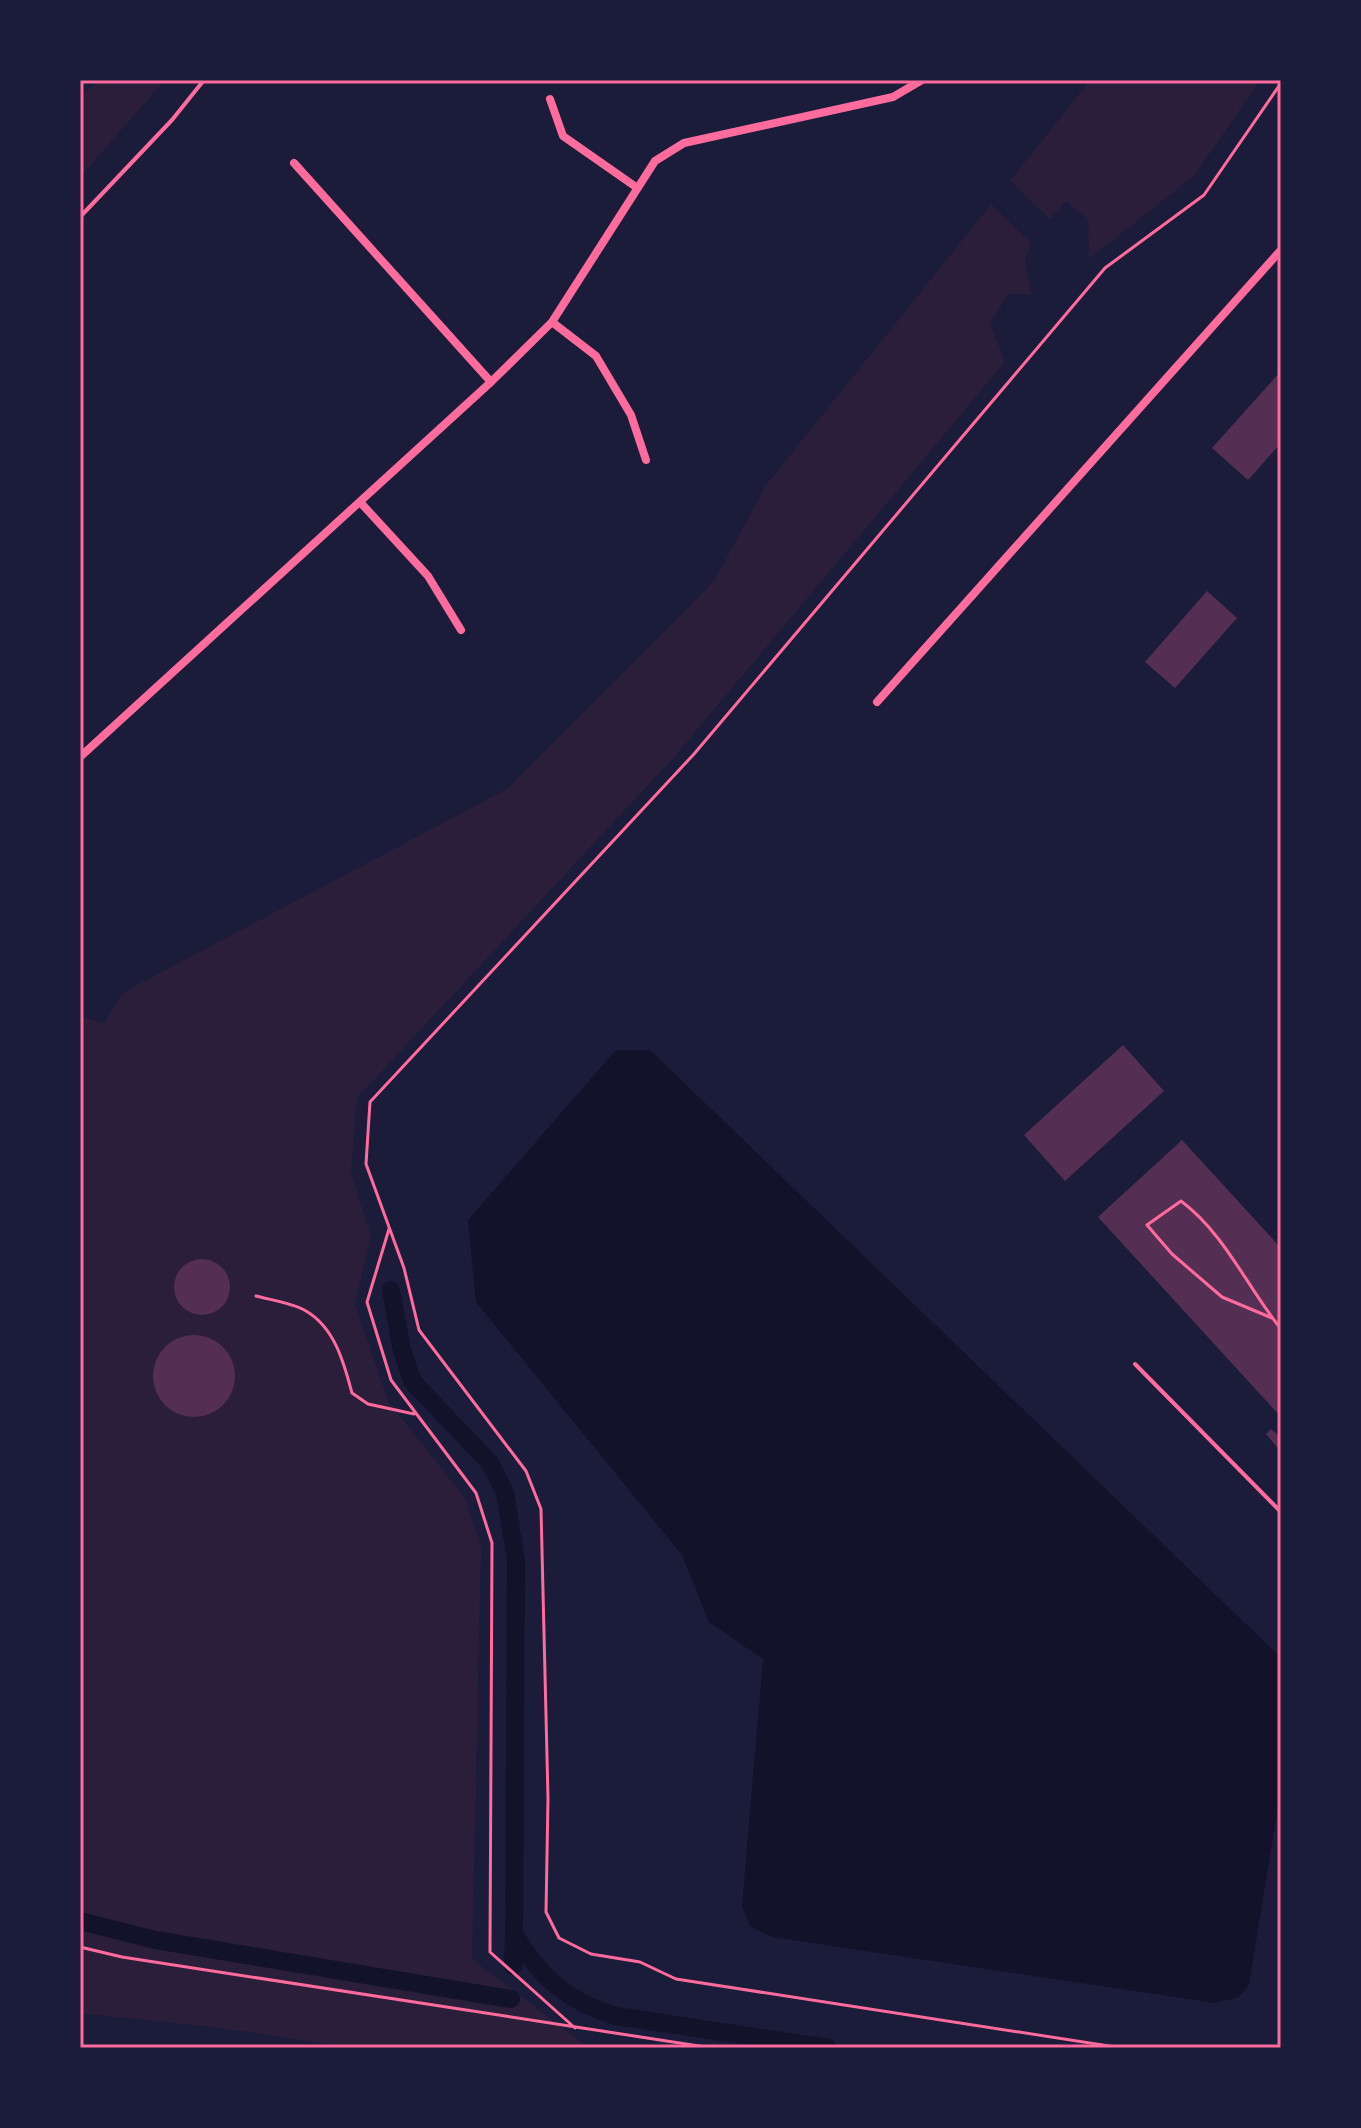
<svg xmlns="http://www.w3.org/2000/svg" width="1361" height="2128" viewBox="0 0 1361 2128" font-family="Cabin,sans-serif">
  <rect width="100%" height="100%" fill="#1b1b3a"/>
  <!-- green -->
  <path fill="#2a1e3b" d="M101,80H165L80,177V95Z
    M1090,80H1260L1195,175L1089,259L1088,219L1066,201L1050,219L1010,181Z
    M991,204L1031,243L1025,260L1031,294H1009L990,323L1005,362L676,755L357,1098L351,1174L371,1235L355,1304L388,1401L465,1498L481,1547L472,1959L589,2048H354L221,2028L80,2013V1017L105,1023L122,993L507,789L714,581L766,485Z"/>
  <!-- water -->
  <path fill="#12122b" d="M616,1050H650L1278,1655L1281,1788L1249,1985L1239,1997L1215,2003L772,1937L750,1926L742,1906L763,1659L709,1622L682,1555L476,1302L468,1220Z"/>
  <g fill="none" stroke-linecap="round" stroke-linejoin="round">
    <!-- canal -->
    <path stroke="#12122b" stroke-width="18" d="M391,1290L401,1346L412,1381L490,1463L505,1493L516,1560L514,1934C540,1977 568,2002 616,2016L828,2048
      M80,1921L155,1940L511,1999
      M513,1966L514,1934"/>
  </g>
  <!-- building -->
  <path fill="#542f53" d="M1281,371V443L1248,480L1212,448Z
    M1207,591L1237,618L1175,688L1145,662Z
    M1123,1045L1164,1091L1065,1181L1024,1135Z
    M1182,1140L1281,1248V1417L1098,1217Z
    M174 1287a28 28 0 1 1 56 0a28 28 0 1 1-56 0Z
    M153 1376a41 41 0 1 1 82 0a41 41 0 1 1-82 0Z
    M1271,1429L1281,1438V1452L1266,1434Z"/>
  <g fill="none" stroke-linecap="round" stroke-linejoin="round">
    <!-- path -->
    <path stroke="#ff6b9d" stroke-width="3" d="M389,1229L367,1302L391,1380L476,1493L492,1543L490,1952L575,2028
      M256,1296C271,1300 293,1303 306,1311C335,1328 344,1363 352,1393L368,1404L414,1414
      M1272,1318L1222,1297L1172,1254L1147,1225L1181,1201C1225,1234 1247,1287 1281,1329
      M80,1947L122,1957L712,2048
      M1122,2048L676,1979L640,1962L591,1954L559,1938L546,1912L548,1798L541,1509L526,1471L419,1330L404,1268L366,1164L370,1102L694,754L1105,268L1204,195L1281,83"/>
    <!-- service -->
    <path stroke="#ff6b9d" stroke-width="4" d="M80,217L172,120L204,80
      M1135,1364L1281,1512"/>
    <!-- minor -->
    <path stroke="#ff6b9d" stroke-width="8" d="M550,99L563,136L636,187
      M294,163L491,382
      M552,322L596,356L631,415L646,460
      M360,502L428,576L461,630
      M877,702L1281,250
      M80,757L491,382L552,322L655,161L684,143L893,97L922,80"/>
  </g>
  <!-- border -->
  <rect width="1361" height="2128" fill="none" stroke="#1b1b3a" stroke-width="164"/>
  <rect x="82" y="82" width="1197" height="1964" fill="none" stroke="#ff6b9d" stroke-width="3"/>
</svg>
